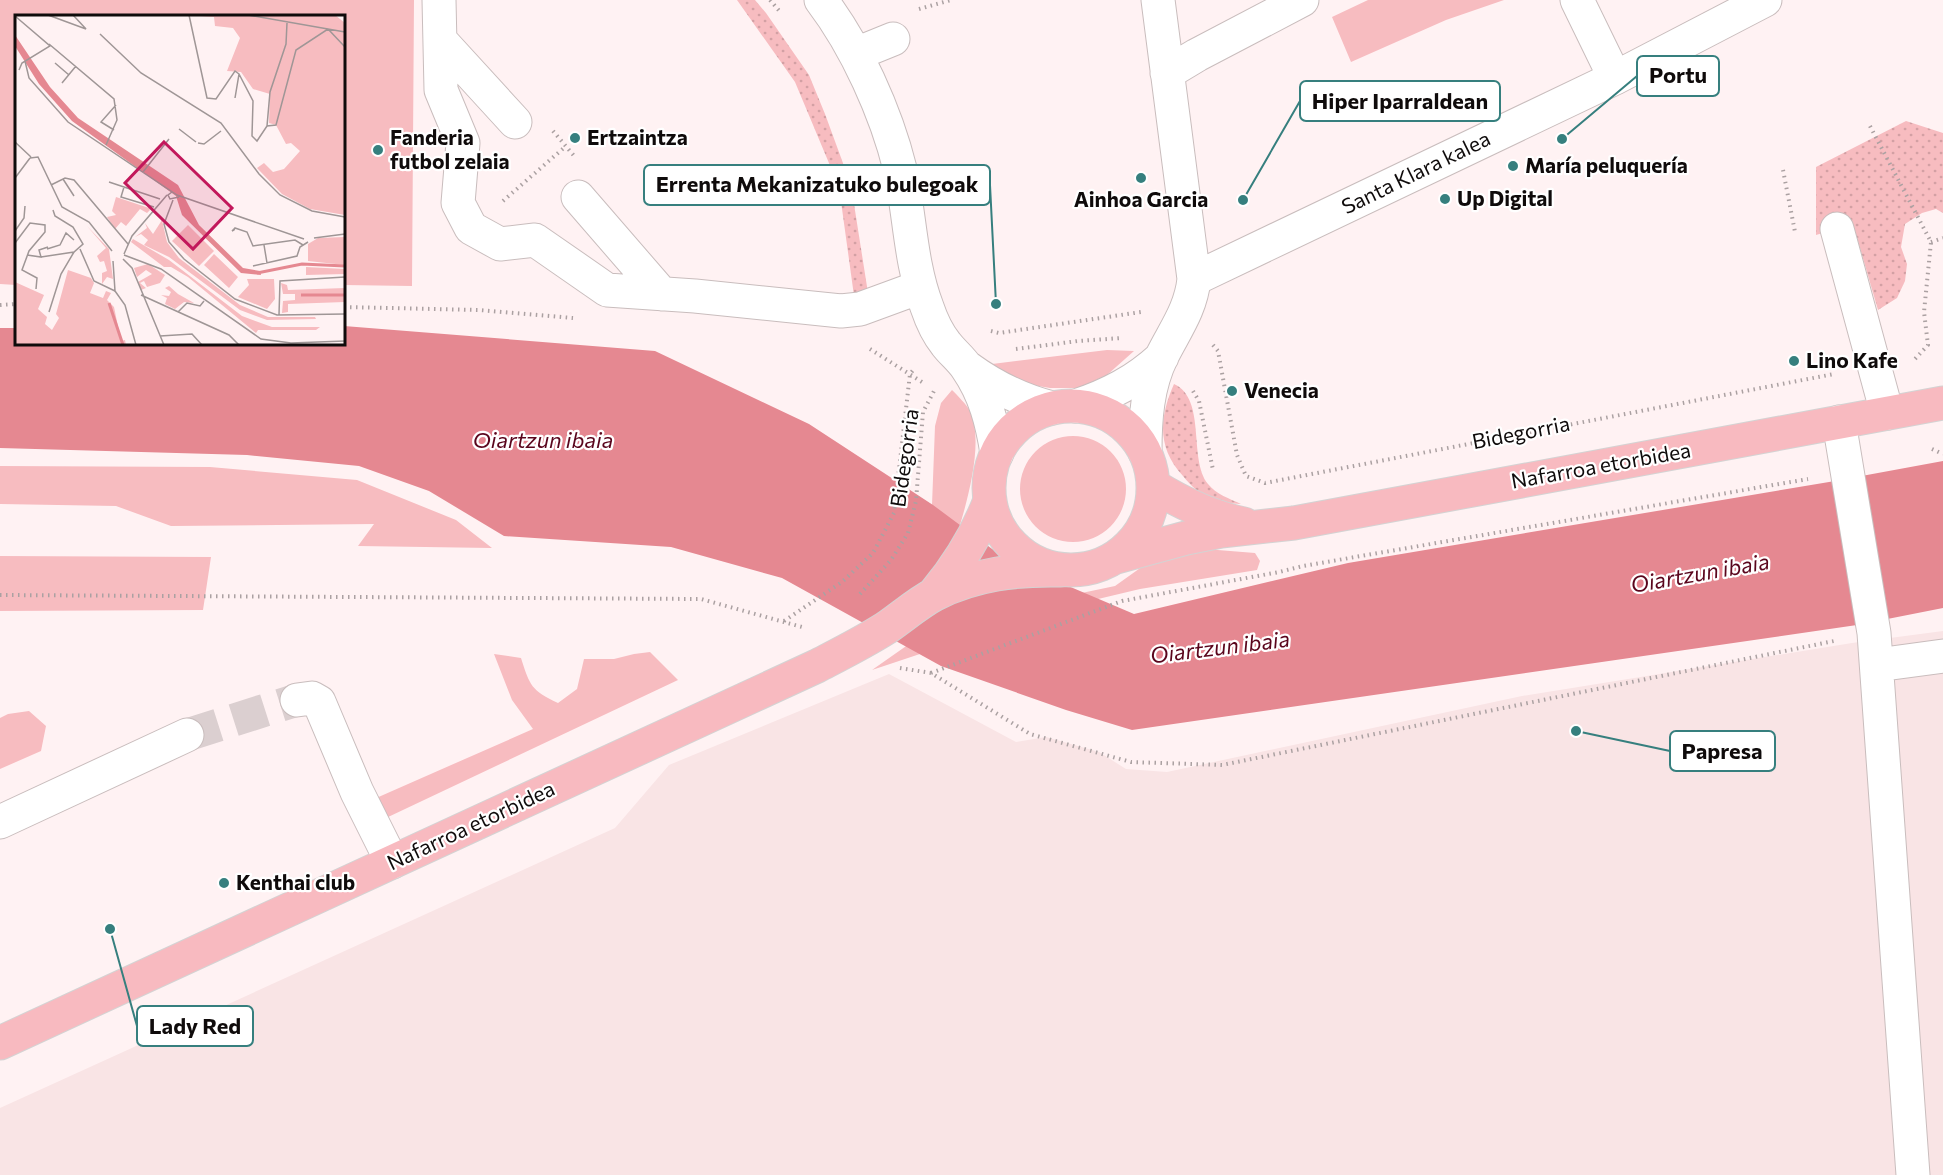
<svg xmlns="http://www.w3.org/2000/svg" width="1943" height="1175" viewBox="0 0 1943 1175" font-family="Commissioner,sans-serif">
  <defs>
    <pattern id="grass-dots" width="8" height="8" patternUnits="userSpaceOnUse" patternTransform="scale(1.5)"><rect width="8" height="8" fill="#f7bcc0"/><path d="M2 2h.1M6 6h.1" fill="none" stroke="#d3a0a4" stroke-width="1.8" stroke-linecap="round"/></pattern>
  </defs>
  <rect width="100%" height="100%" fill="#fff2f3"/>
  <!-- built -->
  <path fill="#f9e4e5" d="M1943,631V1175H0V1108L615,828L669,765L889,674L1016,742L1046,737L1099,752L1126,769L1167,772L1522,696L1852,643Z"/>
  <!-- grass -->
  <path fill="url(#grass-dots)" d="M737,0H755L766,13L809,75L825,114L851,185L868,293L855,303L839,187L795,82Z
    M1906,121L1943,133V213L1936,209L1922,213L1905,224L1901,247L1907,264L1905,281L1897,298L1878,310L1853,224L1816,235V167Z
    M1174,384C1207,399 1188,459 1208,484C1216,494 1230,499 1241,504C1232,503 1221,503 1212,500C1201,495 1191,486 1183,476C1157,448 1159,418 1174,384Z"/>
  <!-- green -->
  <path fill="#f7bcc0" d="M0,0H414L412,286L344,285V16H16V285L0,284Z
    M1368,0H1504L1446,20L1351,62L1332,17Z
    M1107,350L1134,351L1107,375L1079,388H1050L1021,383L992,364Z
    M952,390C958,396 966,404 970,411C985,443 966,506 956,538L932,505L935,426L941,403Z
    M1020 489a53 53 0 1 1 106 0a53 53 0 1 1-106 0Z
    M0,466L210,467L357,480L456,520L492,548L358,546L374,524L171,526L116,506L0,504Z
    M1193,548L1255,553L1260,561L1257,570L1140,589L1052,610L872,670L939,623L1115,586L1150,561Z
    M0,556L211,557L203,610L0,611Z
    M650,652L678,680L386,818L374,799L533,729L512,700L494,654L521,658C530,686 531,690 558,703L577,689L584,659H614L634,654Z
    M29,711L46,726L41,751L0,769V718L8,714Z"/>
  <!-- water -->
  <path fill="#e58891" d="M344,326L655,351L809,424L933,505L1007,560L1134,614L1348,563L1829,482L1943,461V608L1857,625L1132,730L1066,710L941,666L782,578L671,547L504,536L429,491L359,466L247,455L0,448V328H16V344H344Z"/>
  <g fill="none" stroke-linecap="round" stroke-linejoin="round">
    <!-- minor-tunnel -->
    <path stroke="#dbcfd0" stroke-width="33" stroke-dasharray="33 16" stroke-linecap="butt" d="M187,735L297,700"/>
    <defs>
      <path id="minor" d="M439,0L441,90L463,143L458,203L471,228L500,244L535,240L607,290L695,296L841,311L860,309L920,287
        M821,0C856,46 886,112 900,169C910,214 910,263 927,307C931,319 938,334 946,344C952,352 961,359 967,368C985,394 992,422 997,453
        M1577,0L1615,78
        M440,40L515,122
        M856,54L893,39
        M1167,73L1197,55L1302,0
        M578,197L662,294
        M1837,229L1887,413
        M1194,279L1615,78L1765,0
        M968,368C994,387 1020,400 1052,408
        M1076,406C1109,395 1136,381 1162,357
        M1839,422L1874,633L1913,1175
        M1145,452C1145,420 1147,386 1162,356C1175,330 1191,309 1194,279L1158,0
        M1877,665L1943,656
        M297,700L312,698L319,702L357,792L392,862
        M0,822L187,735"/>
      <path id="major" d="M989 488a82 82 0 1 1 164 0a82 82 0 1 1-164 0Z
        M1154,486C1183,504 1211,517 1244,524
        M1116,557L1186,538L1221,531L1294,523L1943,403
        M935,593C959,564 977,535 990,500
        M0,1043L817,666C840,654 864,642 886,628C902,617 918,603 935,594C975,574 1017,569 1061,570"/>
    </defs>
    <!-- minor casing -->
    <use href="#minor" stroke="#c9bdbd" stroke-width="35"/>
    <!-- major casing -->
    <use href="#major" stroke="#d4d3d3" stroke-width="35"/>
    <!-- path -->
    <path stroke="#aba1a2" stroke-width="4" stroke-dasharray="1.5 4.5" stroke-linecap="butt" d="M770,0L781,13
      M919,9L951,0
      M1870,126L1931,242L1924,312L1928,345L1915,359
      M553,131L575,157
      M1783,170L1795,232
      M503,201L566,146
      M1931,242L1943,238
      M0,305L16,304
      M344,307L479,310L573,318
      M991,331L999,333L1141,312
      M1213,345L1218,351L1237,455L1246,476L1265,483L1834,374
      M870,349L922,382
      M1016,349L1078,341L1122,338
      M1193,391L1199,401L1213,470
      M1932,449L1943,454
      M860,594L891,560L908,533L916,501L923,412L934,391
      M0,595L701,599L802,627
      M784,621L842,582L873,553L894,513L910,374L914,369
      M900,668L931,673L1030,734L1131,762L1222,765L1834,641
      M931,673L1122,601L1279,572L1303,566L1808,479"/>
    <!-- minor -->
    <use href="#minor" stroke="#fff" stroke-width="33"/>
    <!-- major -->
    <use href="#major" stroke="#f8bac0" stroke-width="33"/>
  </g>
  <!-- markers -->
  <g fill="#367f7e" stroke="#fff" stroke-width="2">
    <circle cx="575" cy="138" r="6"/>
    <circle cx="378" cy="150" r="6"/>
    <circle cx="1513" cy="166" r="6"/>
    <circle cx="1141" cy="178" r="6"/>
    <circle cx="1445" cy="199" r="6"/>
    <circle cx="1794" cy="361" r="6"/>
    <circle cx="1232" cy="391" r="6"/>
    <circle cx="224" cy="883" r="6"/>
  </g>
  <g text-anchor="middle" stroke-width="4.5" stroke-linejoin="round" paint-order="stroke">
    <!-- poi labels -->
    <g font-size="21" font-weight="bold" fill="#0f0b0b" stroke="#fff" text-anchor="start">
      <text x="390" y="145">Fanderia<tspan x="390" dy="24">futbol zelaia</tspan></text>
      <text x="587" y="145">Ertzaintza</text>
      <text x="1525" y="173">María peluquería</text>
      <text x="1457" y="206">Up Digital</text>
      <text x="1141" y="207" text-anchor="middle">Ainhoa Garcia</text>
      <text x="1806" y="368">Lino Kafe</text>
      <text x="1244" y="398">Venecia</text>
      <text x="236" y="890">Kenthai club</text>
    </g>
    <!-- street labels -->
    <g font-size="21" fill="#0f0b0b" stroke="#fff">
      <text transform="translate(1416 173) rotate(-26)" y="7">Santa Klara kalea</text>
      <text transform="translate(1521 433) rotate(-11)" y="7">Bidegorria</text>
      <text transform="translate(905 458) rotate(-82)" y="7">Bidegorria</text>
      <text transform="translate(1601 466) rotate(-10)" y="7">Nafarroa etorbidea</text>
      <text transform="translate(471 826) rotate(-25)" y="7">Nafarroa etorbidea</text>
    </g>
    <!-- water labels -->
    <g font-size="22" font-style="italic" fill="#5a051c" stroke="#fff">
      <text x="543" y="448">Oiartzun ibaia</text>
      <text transform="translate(1700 573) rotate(-10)" y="8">Oiartzun ibaia</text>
      <text transform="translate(1220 647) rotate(-7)" y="8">Oiartzun ibaia</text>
    </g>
  </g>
  <!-- overview -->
  <g transform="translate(15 15)">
    <rect width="330" height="330" fill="#fff2f3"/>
    <path d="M320,0L330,8V200L295,194L267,179L242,153L249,148L258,157L269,154L285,136L276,128L271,129L261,110L254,108L255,79L238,74L226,57L212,56L225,23L218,13L200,11L199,2L185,1ZM147,205L152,227L164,243L225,290L253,302H300L301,304L252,305L225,295L154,242L129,230L133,225L126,219L120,222L132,213L130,208L138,219ZM72,211L94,234L98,264L92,262L87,269V258L92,256L89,246L85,247L82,241L91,233ZM118,224L154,245L227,301L257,312H305L301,315H243L241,318L173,262L156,252H149L116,227ZM133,249L150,260L145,268L132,272L129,266L125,268L131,273L126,275L123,267L137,259L131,255L122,262L119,253ZM154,271L163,279L179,288L169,287L160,294L150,289L152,283L146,280L154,281L156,277L150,273Z" fill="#f7bcc0"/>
    <path d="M101,182L134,193L135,195L132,198L125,194L111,211L106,207L100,214L92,202L101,200L97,196ZM173,210L199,236L184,251L157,226ZM330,222V250L293,246V229L303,223ZM199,239L223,262L214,273L189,250ZM291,252L330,254V259L291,260ZM53,255L76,263L79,268L75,278L88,283L91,276L96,278L92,285L99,292L106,326L110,325L111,330H0V267L29,280L23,294L32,302L30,309L37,315L44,303L41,299ZM232,264H259L260,284L252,294L223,282L234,270ZM266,268L272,270L273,275L330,273V287L273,289V297L267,298L268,286L280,285V279H268Z" fill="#f7bcc0"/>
    <path d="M0,20L35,72L63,103L163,170L184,210L228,253L245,256L246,260L226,258L167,200L161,181L57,106L24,69L0,31Z" fill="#e58891"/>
    <path fill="none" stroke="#e58891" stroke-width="3" d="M242,258L287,249L330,251M286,280H330M94,288L108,330"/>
    <path fill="none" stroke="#9f9696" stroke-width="1.5" d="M33,0L71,14L58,0M174,0L192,83L201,84L220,56L224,59L220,83M233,0L330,17M0,1L35,31L7,48L4,55M85,19L126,58L206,108L244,159L265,180L297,196L330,202M34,29L99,84L102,105L91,130M10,46L14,63L53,107L162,180L289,224M40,48L54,60M224,59L238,86L237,121L242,126L252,111L261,110L281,35L313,14L330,32M47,68L61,51M252,111L255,77L271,29L272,8M164,114L181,127M99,115L86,107L101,90M0,127L16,142M183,128L189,129L206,116M15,143L23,142L47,192L74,207L97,236M128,157L154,124M0,163L15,143M48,164L59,181M94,167L145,184M36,170L50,163L59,165L113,229M109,172L106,182L139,192M157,177L153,180L155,184L164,182M158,185L149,209L154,227L169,244L220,284L262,300L330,299M220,213L217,216L219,215L220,213L232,217L238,231L280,225L288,230M0,216L9,203L10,191M299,223L330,219M0,228L15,208L30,210V217L14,236L7,255L22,263L21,274M249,230L252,248M32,234L45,230L51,218L59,225M65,234L79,266L100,276M109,239L117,221L152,180M12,240L26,242L24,235L33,232M109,240L146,254L246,324L276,328L330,326M26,242L59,237L68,229L58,212L40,201L38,195M108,244L117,253L149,330M98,246L100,276M238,251L282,241L285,232L293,227M100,276L110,290L121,330M126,280L214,320L224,330M34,297L46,259L59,237M163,297L172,288L185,291L189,286M264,300L265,266L330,262M145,321L177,319L187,330"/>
    <path fill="#c2185b" fill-opacity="0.15" stroke="#c2185b" stroke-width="3" d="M149,127L217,193L178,234L110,168Z"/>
    <rect width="330" height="330" fill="none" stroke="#0f0b0b" stroke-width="3"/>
  </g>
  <!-- callouts -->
  <path fill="none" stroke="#367f7e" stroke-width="2" d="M1562 139L1637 76M1243 200L1300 101M996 304L990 185M1576 731L1670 751M110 929L137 1026"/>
  <g fill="#367f7e" stroke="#fff" stroke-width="2">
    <circle cx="1562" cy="139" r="6"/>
    <circle cx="1243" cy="200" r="6"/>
    <circle cx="996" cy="304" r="6"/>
    <circle cx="1576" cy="731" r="6"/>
    <circle cx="110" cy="929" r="6"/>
  </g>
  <g fill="#fff" stroke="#367f7e" stroke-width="2">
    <rect x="1637" y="56" width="82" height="40" rx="6"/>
    <rect x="1300" y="81" width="200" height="40" rx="6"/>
    <rect x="644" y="165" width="346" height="40" rx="6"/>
    <rect x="1670" y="731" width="105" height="40" rx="6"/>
    <rect x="137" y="1006" width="116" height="40" rx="6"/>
  </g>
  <g font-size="22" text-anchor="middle" font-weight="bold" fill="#0f0b0b">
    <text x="1678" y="83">Portu</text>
    <text x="1400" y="109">Hiper Iparraldean</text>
    <text x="817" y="192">Errenta Mekanizatuko bulegoak</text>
    <text x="1722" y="759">Papresa</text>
    <text x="195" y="1034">Lady Red</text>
  </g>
</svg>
